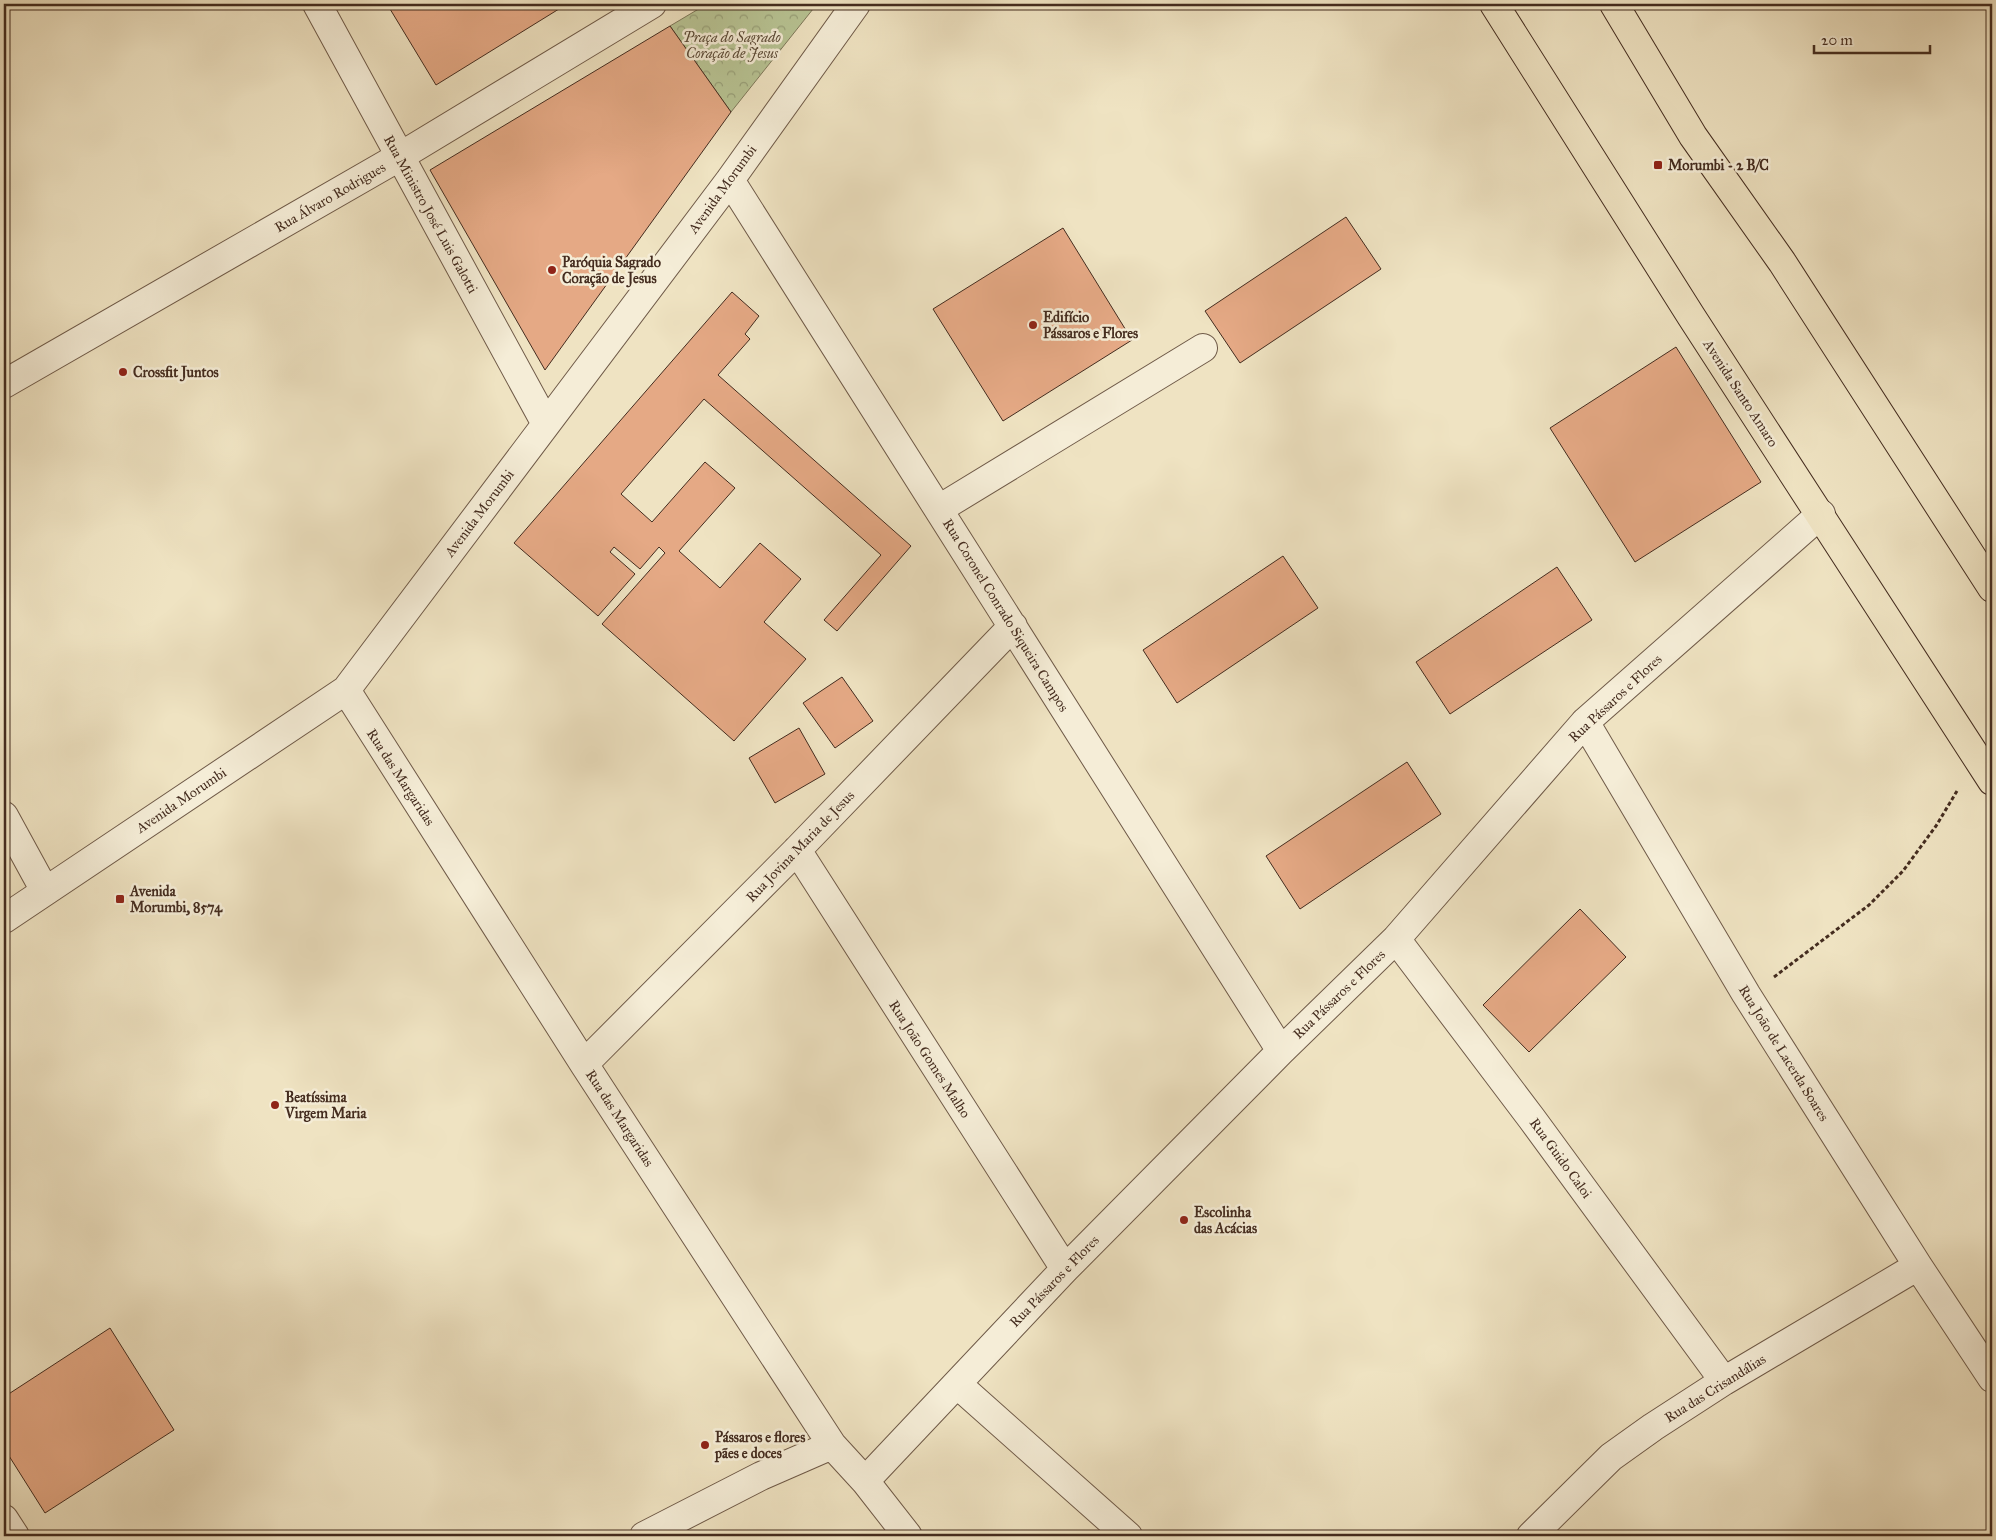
<svg xmlns="http://www.w3.org/2000/svg" width="1996" height="1540" viewBox="0 0 1996 1540" font-family="'IM FELL Great Primer',serif">
  <defs>
    <pattern id="forest-crowns" width="20" height="18" patternUnits="userSpaceOnUse" patternTransform="scale(1.25)"><rect width="20" height="18" fill="#b8c494"/><path d="M2 6a3 3 0 1 1 6 0M12 15a3 3 0 1 1 6 0" fill="none" stroke="#979f78"/></pattern>
  </defs>
  <rect width="100%" height="100%" fill="#efe3c2"/>
  <filter id="stains"><feTurbulence type="fractalNoise" baseFrequency=".004" numOctaves="4"/><feColorMatrix values="0 0 0 0 .2 0 0 0 0 .09 0 0 0 0 .02 0 0 0 .5 -.17"/></filter>
  <radialGradient id="worn" r=".72"><stop offset=".6" stop-color="#630" stop-opacity="0"/><stop offset="1" stop-color="#630" stop-opacity=".3"/></radialGradient>
  <!-- forest -->
  <path fill="url(#forest-crowns)" stroke="#7e785a" d="M707,4H817L731,112L670,26Z"/>
  <!-- building -->
  <path fill="#e5a985" stroke="#442c1f" d="M387,4H567L436,85Z
    M670,26L731,112L545,370L430,170Z
    M1346,217L1381,269L1240,363L1205,311Z
    M1063,228L1132,340L1003,421L933,309Z
    M732,292L759,316L745,334L750,339L718,375L911,546L837,631L824,620L881,555L704,399L621,494L652,522L705,462L735,488L679,551L720,588L760,543L801,579L764,622L806,659L734,741L602,624L665,553L659,547L640,569L614,547L610,552L635,574L598,616L514,543Z
    M1676,347L1761,482L1635,562L1550,428Z
    M1283,556L1318,608L1177,703L1143,650Z
    M1557,567L1592,620L1450,714L1416,662Z
    M842,677L873,721L835,748L803,703Z
    M799,728L825,774L775,803L749,758Z
    M1407,762L1441,814L1300,909L1266,856Z
    M1580,909L1626,957L1529,1052L1483,1005Z
    M110,1328L174,1430L45,1513L4,1448V1397Z"/>
  <g fill="none" stroke-linecap="round" stroke-linejoin="round">
    <defs>
      <path id="minor" d="M317,4L546,424
        M730,180L1281,1051
        M4,384L399,157L652,4
        M939,509L1203,348
        M346,690L584,1064L832,1445L865,1481L908,1536
        M1585,722L1746,994L1918,1266L1992,1378
        M4,816L45,891
        M797,850L1065,1269
        M4,919L346,690L730,180L856,4
        M1396,939L1532,1119L1724,1381
        M584,1064L797,850L1013,626
        M957,1384L1128,1536
        M865,1481L1065,1269L1281,1051L1396,939L1585,722L1821,514
        M4,1519L15,1536
        M644,1536L761,1476L832,1445
        M1531,1536L1611,1457L1653,1427L1724,1381L1918,1266"/>
      <path id="major" d="M1494,4L1691,316L1992,781
        M1614,4L1693,136L1782,262L1992,588"/>
    </defs>
    <!-- minor casing -->
    <use href="#minor" stroke="#6f5a48" stroke-width="30"/>
    <!-- major casing -->
    <use href="#major" stroke="#442c1f" stroke-width="30"/>
    <!-- path -->
    <path stroke="#442c1f" stroke-width="3" stroke-dasharray="4 2.5" stroke-linecap="butt" d="M1774,977L1869,905L1903,871L1936,826L1957,791"/>
    <!-- minor -->
    <use href="#minor" stroke="#f5edd7" stroke-width="28"/>
    <!-- major -->
    <use href="#major" stroke="#efe3c2" stroke-width="28"/>
  </g>
  <!-- markers -->
  <g fill="#8f2418" stroke="#f5edd7" stroke-width="2">
    <rect x="1653" y="160" width="10" height="10" rx="2.5"/>
    <circle cx="552" cy="270" r="5"/>
    <circle cx="1033" cy="325" r="5"/>
    <circle cx="123" cy="372" r="5"/>
    <rect x="115" y="894" width="10" height="10" rx="2.5"/>
    <circle cx="275" cy="1105" r="5"/>
    <circle cx="1184" cy="1220" r="5"/>
    <circle cx="705" cy="1445" r="5"/>
  </g>
  <g text-anchor="middle" stroke-width="5" stroke-linejoin="round" paint-order="stroke">
    <!-- park labels -->
    <g font-size="14" font-style="italic" fill="#5b4a36" stroke="#f5edd7">
      <text x="732" y="42">Praça do Sagrado<tspan x="732" dy="16">Coração de Jesus</tspan></text>
    </g>
    <!-- poi labels -->
    <g font-size="14" font-weight="bold" fill="#442c1f" stroke="#f5edd7" text-anchor="start">
      <text x="1668" y="170">Morumbi - 2 B/C</text>
      <text x="562" y="267">Paróquia Sagrado<tspan x="562" dy="16">Coração de Jesus</tspan></text>
      <text x="1043" y="322">Edifício<tspan x="1043" dy="16">Pássaros e Flores</tspan></text>
      <text x="133" y="377">Crossfit Juntos</text>
      <text x="130" y="896">Avenida<tspan x="130" dy="16">Morumbi, 8574</tspan></text>
      <text x="285" y="1102">Beatíssima<tspan x="285" dy="16">Virgem Maria</tspan></text>
      <text x="1194" y="1217">Escolinha<tspan x="1194" dy="16">das Acácias</tspan></text>
      <text x="715" y="1442">Pássaros e flores<tspan x="715" dy="16">pães e doces</tspan></text>
    </g>
    <!-- street labels -->
    <g font-size="14" fill="#442c1f" stroke="#f5edd7">
      <text transform="translate(722 189) rotate(-54)" y="5">Avenida Morumbi</text>
      <text transform="translate(330 197) rotate(-30)" y="5">Rua Álvaro Rodrigues</text>
      <text transform="translate(431 214) rotate(61)" y="5">Rua Ministro José Luis Galotti</text>
      <text transform="translate(1741 393) rotate(57)" y="5">Avenida Santo Amaro</text>
      <text transform="translate(479 513) rotate(-53)" y="5">Avenida Morumbi</text>
      <text transform="translate(1006 615) rotate(58)" y="5">Rua Coronel Conrado Siqueira Campos</text>
      <text transform="translate(1615 698) rotate(-43)" y="5">Rua Pássaros e Flores</text>
      <text transform="translate(401 777) rotate(57)" y="5">Rua das Margaridas</text>
      <text transform="translate(181 800) rotate(-34)" y="5">Avenida Morumbi</text>
      <text transform="translate(800 846) rotate(-46)" y="5">Rua Jovina Maria de Jesus</text>
      <text transform="translate(1339 994) rotate(-44)" y="5">Rua Pássaros e Flores</text>
      <text transform="translate(1784 1053) rotate(58)" y="5">Rua João de Lacerda Soares</text>
      <text transform="translate(930 1059) rotate(57)" y="5">Rua João Gomes Malho</text>
      <text transform="translate(620 1118) rotate(57)" y="5">Rua das Margaridas</text>
      <text transform="translate(1561 1158) rotate(54)" y="5">Rua Guido Caloi</text>
      <text transform="translate(1054 1281) rotate(-46)" y="5">Rua Pássaros e Flores</text>
      <text transform="translate(1715 1388) rotate(-32)" y="5">Rua das Crisandálias</text>
    </g>
  </g>
  <!-- margin -->
  <rect width="1996" height="1540" fill="none" stroke="#efe3c2" stroke-width="20"/>
  <rect x="5" y="5" width="1986" height="1530" fill="none" stroke="#442c1f" stroke-width="2.5"/>
  <rect x="10" y="10" width="1976" height="1520" fill="none" stroke="#442c1f"/>
  <!-- scale -->
  <path d="M1814 45v8h116v-8" fill="none" stroke="#442c1f" stroke-width="2.5"/>
  <text x="1821" y="45" font-size="15" fill="#442c1f" stroke="#f5edd7" stroke-width="4" paint-order="stroke">20 m</text>
  <rect width="100%" height="100%" filter="url(#stains)"/>
  <rect width="100%" height="100%" fill="url(#worn)"/>
</svg>
